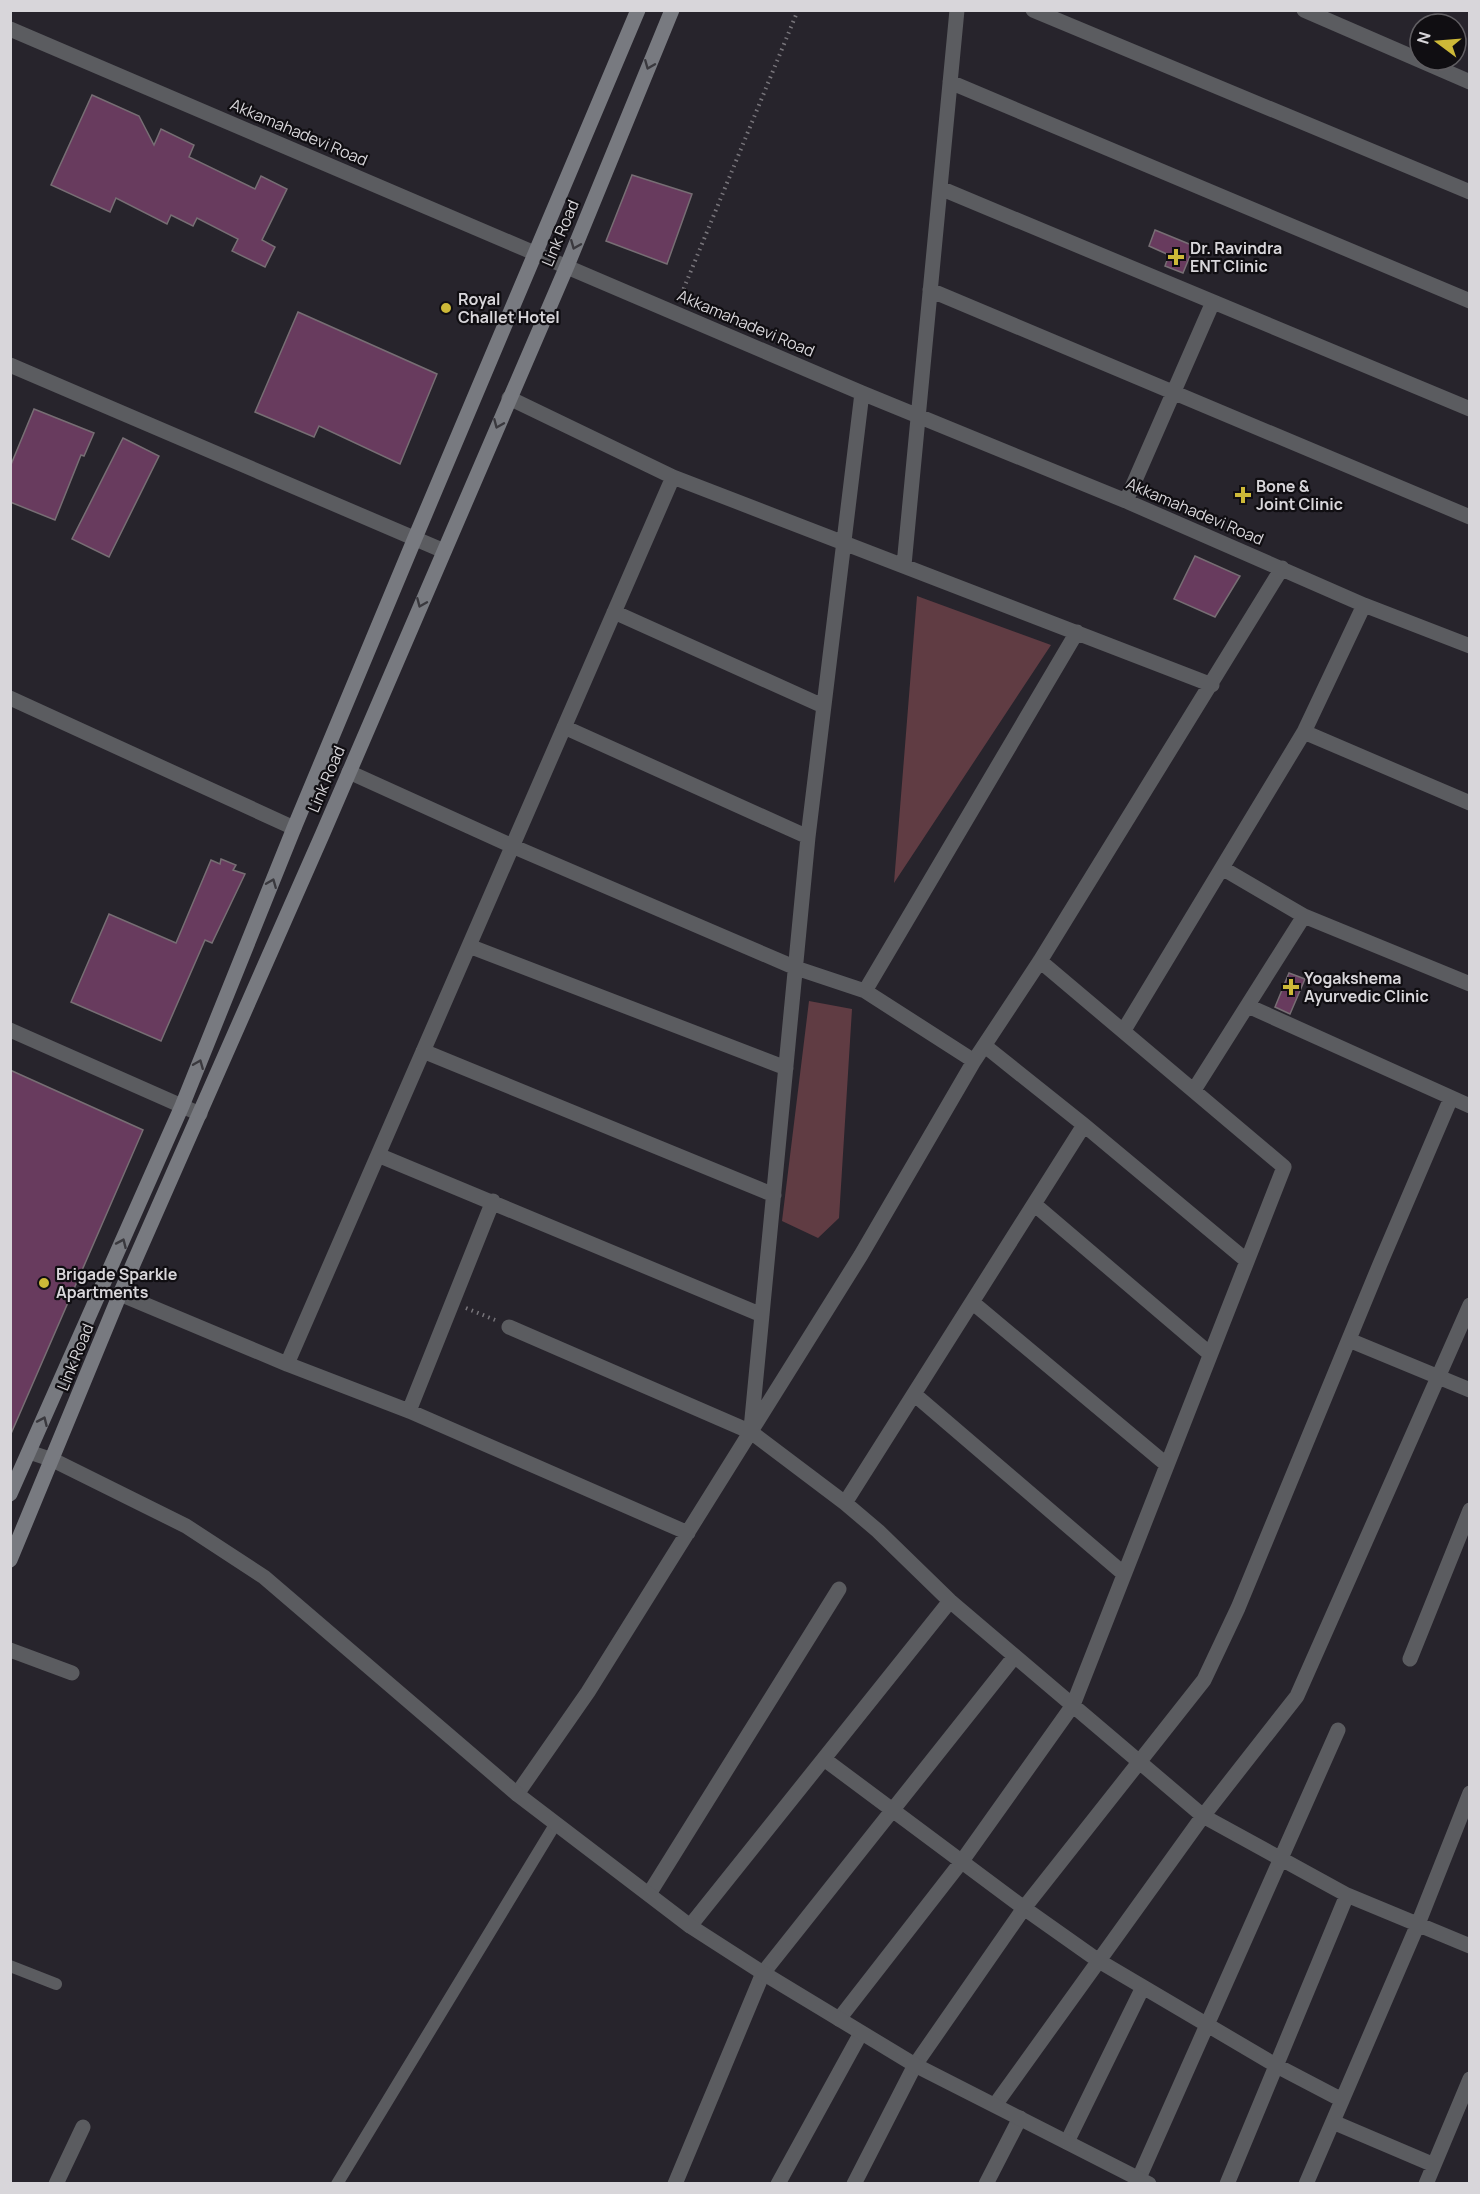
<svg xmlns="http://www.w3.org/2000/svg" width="1480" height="2194" viewBox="0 0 1480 2194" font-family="Manrope,sans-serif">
  <rect width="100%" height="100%" fill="#27242c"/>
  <!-- green -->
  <path fill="#603c43" d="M917,596L1051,645L894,883Z
    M809,1001L852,1009L839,1218L818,1238L782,1221Z"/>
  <!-- building -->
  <path fill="#683b5e" stroke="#776e74" stroke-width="1.5" d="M92,95L139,116L154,145L161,129L194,145L189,157L255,189L261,176L287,189L262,240L275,247L265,267L232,251L238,239L197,218L193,226L171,215L167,224L116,198L110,212L51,185Z
    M632,175L692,194L667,264L606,241Z
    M1155,230L1194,246L1183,273L1165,266L1169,255L1149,246Z
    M298,312L437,374L400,464L319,426L314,437L255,412Z
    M34,409L94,433L84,456L81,455L55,520L10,502V467Z
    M123,438L159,456L109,557L72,539Z
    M1195,556L1240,576L1215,617L1174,599Z
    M221,859L236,865L233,870L245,874L212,943L205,940L161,1041L71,1002L109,914L176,943L211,860L220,864Z
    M1289,973L1305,979L1290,1014L1275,1007Z
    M10,1070L143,1130L10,1436Z"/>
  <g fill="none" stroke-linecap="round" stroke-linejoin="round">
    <!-- path -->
    <path stroke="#78757b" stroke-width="4" stroke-dasharray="1.5 4.5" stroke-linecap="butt" d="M679,300L798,10
      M466,1308L495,1320"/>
    <!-- service -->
    <path stroke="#5b5c60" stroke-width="12" d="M10,1966L56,1984
      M337,2184L556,1823"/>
    <!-- minor -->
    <path stroke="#5b5c60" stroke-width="15" d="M1033,10L1470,192
      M1304,10L1470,82
      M10,29L862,393L1126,501L1364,605L1470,646
      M950,82L1470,301
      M940,188L1470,409
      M930,290L1470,517
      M10,365L444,551
      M509,398L673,477L1212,685
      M1126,501L1213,302
      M904,565L957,10
      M614,612L823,706
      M10,698L294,828
      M564,727L808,837
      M1304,732L1470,803
      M349,772L512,846L796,968L865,991L974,1061
      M1222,868L1304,916L1470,984
      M469,946L786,1068
      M865,991L1077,632
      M1248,1006L1470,1106
      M10,1030L200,1114
      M1124,1030L1304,732L1364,605
      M985,1046L1084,1125L1247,1261
      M423,1051L774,1195
      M1194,1090L1304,916
      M378,1155L762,1315
      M1034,1204L1210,1354
      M120,1294L287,1364L409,1411L688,1533
      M972,1302L1167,1465
      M509,1327L751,1432L845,1503L878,1531L950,1601L1203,1816L1347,1895L1470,1946
      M1349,1340L1470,1390
      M287,1364L673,477
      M914,1394L1124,1574
      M409,1411L493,1201
      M751,1429L808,837L862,393
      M845,1503L1084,1125
      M10,1650L72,1673
      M1410,1659L1470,1510
      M824,1759L1024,1908L1099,1961L1277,2066L1342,2100
      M517,1794L588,1692L861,1255L974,1061L1040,961L1282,568
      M649,1894L839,1589
      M690,1926L950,1601
      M839,2019L962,1861L1073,1705L1284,1167L1040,961
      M995,2105L1203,1816L1297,1696L1470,1305
      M1333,2122L1434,2165
      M1067,2142L1143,1987
      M1139,2178L1338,1730
      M56,2184L83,2127
      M675,2184L763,1973L1015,1656
      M778,2184L861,2033
      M854,2184L915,2065L1024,1908L1204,1680L1238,1608L1380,1264L1451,1098
      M986,2184L1020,2118
      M1227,2184L1347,1895
      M1306,2184L1418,1924L1470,1793
      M1426,2184L1470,2079"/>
    <!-- tertiary -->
    <path stroke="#5b5c60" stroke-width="15" d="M29,1452L53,1460L186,1526L264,1577L517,1794L690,1926L763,1973L915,2065L1149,2184"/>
    <!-- secondary -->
    <path stroke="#787a80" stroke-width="15" d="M10,1494L182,1106L294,828L415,538L638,10
      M10,1560L120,1294L323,833L567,266L672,10"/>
  </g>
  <!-- one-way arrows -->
  <defs><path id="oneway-chevron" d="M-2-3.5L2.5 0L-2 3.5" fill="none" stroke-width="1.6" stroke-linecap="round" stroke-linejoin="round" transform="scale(1.5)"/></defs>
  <g stroke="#3a393e">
    <use href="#oneway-chevron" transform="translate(649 65) rotate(112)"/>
    <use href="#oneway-chevron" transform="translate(575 245) rotate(112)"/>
    <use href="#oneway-chevron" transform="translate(498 424) rotate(113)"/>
    <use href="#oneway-chevron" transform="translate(421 603) rotate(113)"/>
    <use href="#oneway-chevron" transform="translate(272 883) rotate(-68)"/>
    <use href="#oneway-chevron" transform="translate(199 1064) rotate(-68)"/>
    <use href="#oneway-chevron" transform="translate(122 1243) rotate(-66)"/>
    <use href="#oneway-chevron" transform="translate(43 1421) rotate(-66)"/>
  </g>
  <!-- markers -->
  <g fill="#cdb938" stroke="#100e12" stroke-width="2">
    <path d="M1173 248h6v6h6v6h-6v6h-6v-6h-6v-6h6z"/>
    <circle cx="446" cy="308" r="6"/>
    <path d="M1240 486h6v6h6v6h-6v6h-6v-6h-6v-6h6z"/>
    <path d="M1288 978h6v6h6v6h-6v6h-6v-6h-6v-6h6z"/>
    <circle cx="44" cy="1283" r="6"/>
  </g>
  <g text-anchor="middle" stroke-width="4.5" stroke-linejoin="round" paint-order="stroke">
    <!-- street labels -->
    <g font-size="16" fill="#d8d6da" stroke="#100e12">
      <text transform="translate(299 132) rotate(23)" y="6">Akkamahadevi Road</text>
      <text transform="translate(560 233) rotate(-67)" y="6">Link Road</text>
      <text transform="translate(746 323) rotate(23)" y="6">Akkamahadevi Road</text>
      <text transform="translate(1195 511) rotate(23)" y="6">Akkamahadevi Road</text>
      <text transform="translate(326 779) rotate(-67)" y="6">Link Road</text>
      <text transform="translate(75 1357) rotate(-68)" y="6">Link Road</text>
    </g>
    <!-- poi labels -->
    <g font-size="16" font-weight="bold" fill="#d8d6da" stroke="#100e12" text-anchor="start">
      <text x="1190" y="254">Dr. Ravindra<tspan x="1190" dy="18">ENT Clinic</tspan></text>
      <text x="458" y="305">Royal<tspan x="458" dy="18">Challet Hotel</tspan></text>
      <text x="1256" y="492">Bone &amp;<tspan x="1256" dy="18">Joint Clinic</tspan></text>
      <text x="1304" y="984">Yogakshema<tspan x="1304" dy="18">Ayurvedic Clinic</tspan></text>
      <text x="56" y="1280">Brigade Sparkle<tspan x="56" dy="18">Apartments</tspan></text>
    </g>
  </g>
  <!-- border -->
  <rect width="1480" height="2194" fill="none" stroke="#d8d6da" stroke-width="24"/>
  <!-- north arrow -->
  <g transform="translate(1438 42) rotate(286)"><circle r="28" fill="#100e12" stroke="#605e62" stroke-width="1.5"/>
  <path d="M0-4.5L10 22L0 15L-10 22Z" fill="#cdb938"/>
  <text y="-9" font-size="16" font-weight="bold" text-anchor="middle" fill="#d8d6da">N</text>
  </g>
</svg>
